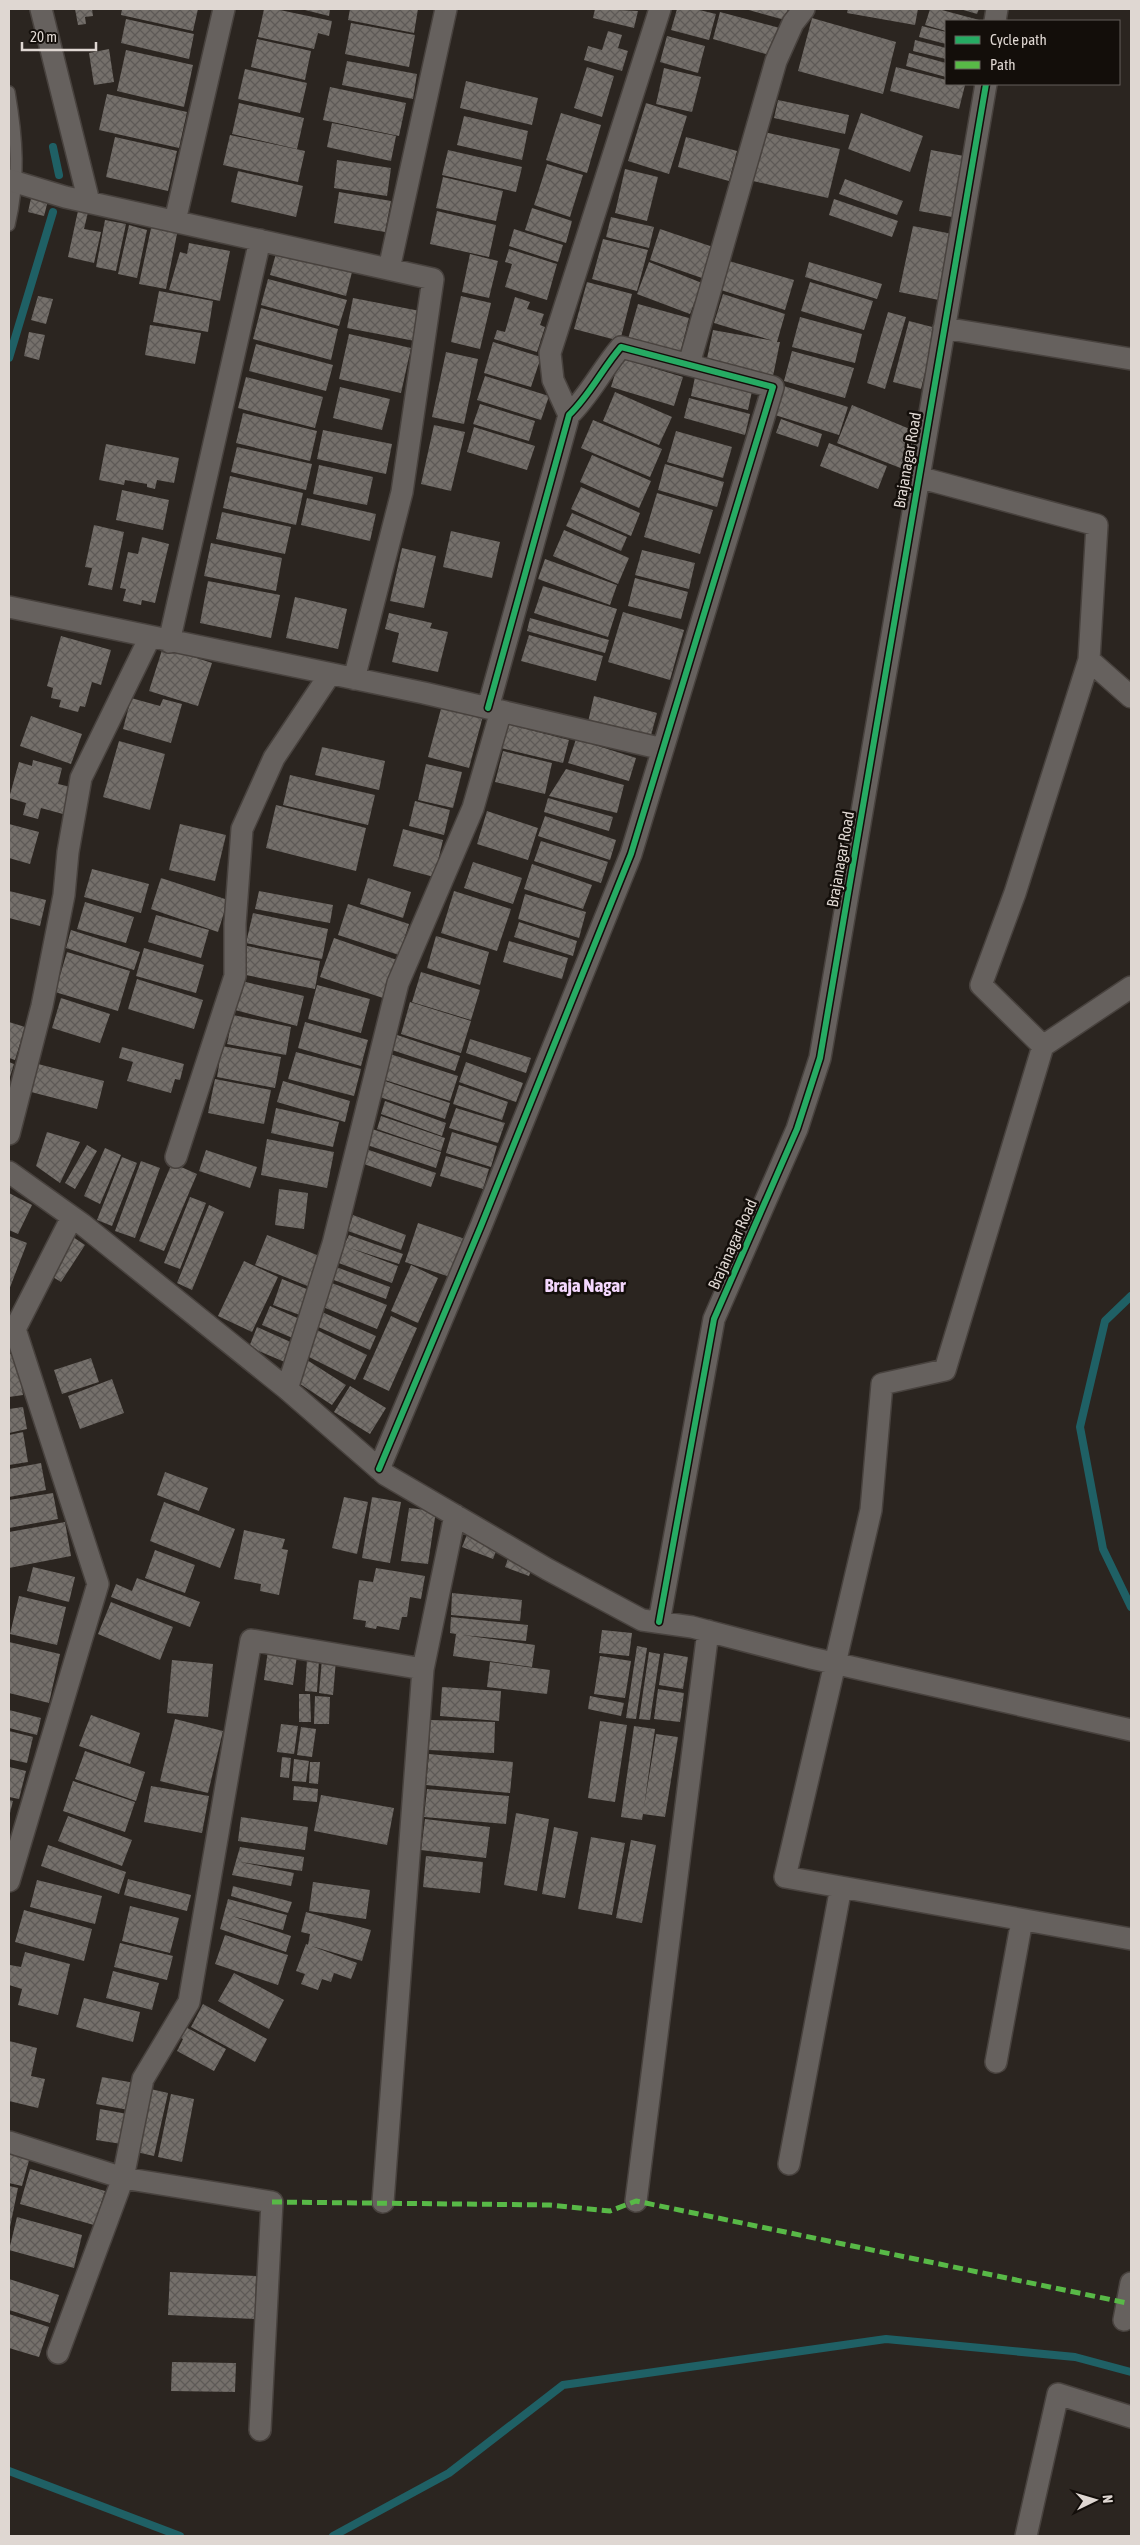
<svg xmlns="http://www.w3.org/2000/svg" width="1140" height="2545" viewBox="0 0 1140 2545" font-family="'Asap Condensed',sans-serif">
  <defs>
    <pattern id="building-cross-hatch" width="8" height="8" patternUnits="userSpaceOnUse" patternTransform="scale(1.25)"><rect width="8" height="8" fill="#75706b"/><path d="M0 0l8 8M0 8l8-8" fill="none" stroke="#5e5a57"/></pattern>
  </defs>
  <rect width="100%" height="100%" fill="#2b2520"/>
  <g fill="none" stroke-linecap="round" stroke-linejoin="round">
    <!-- stream -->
    <path stroke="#1f6065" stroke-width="8" d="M53,147L59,175
      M9,358L53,212
      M1131,1296L1105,1321L1080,1427L1103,1549L1131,1607
      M9,2471L180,2536
      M333,2536L449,2473L563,2385L886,2339L1075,2357L1131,2372"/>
  </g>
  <!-- building -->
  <path fill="url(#building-cross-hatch)" d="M75,9H92L93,16L85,17L86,24L78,25Z
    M122,9H198L193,31L121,15Z
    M264,9H275L332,21L329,36L318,33L314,49L258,37Z
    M301,9H330L329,16Z
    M350,9H418L414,33L348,20Z
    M595,9L638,11L634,28L593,18Z
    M677,9H695L716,14L709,40L671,30Z
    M745,9H788L785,20Z
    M848,9H918L915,25L847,13Z
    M930,9H938L983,21H946V31L925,25Z
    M960,9H979L977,14Z
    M720,12L780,28L773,56L713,39Z
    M812,18L896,42L883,94L798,71Z
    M126,19L194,34L189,59L121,43Z
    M351,23L415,35L409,67L345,54Z
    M922,26L946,32V44L919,37Z
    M608,31L622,35L618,48L628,51L622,71L584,60L588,46L602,50Z
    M667,36L705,46L698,73L660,62Z
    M257,39L311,51L305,80L251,67Z
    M915,40L946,48V59L913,51Z
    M109,49L114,82L94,85L89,53Z
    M126,50L193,65L184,107L117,91Z
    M909,53L946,63V77L906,66Z
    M347,61L417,74L413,99L342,85Z
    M587,67L614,76L602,117L574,108Z
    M896,67L946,80V84L965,85L959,109L890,91Z
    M664,68L701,77L692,112L656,104Z
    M245,69L307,83L300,113L238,99Z
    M466,81L538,98L532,125L460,108Z
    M330,87L406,103L399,136L323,120Z
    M107,94L187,112L179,148L99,130Z
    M778,100L849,115L845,134L774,118Z
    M239,103L304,118L297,149L232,134Z
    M646,103L687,116L669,174L628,161Z
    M561,113L601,125L587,173L546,160Z
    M861,113L923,136L910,172L848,149Z
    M464,116L528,131L522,160L457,145Z
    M332,123L396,136L391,161L327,147Z
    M764,132L840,149L828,198L753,181Z
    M230,135L305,151L298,182L223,165Z
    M115,137L177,151L168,191L106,177Z
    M686,137L737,151L729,181L678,167Z
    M448,150L522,167L516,192L442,175Z
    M931,150L964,156L952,217L919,211Z
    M337,160L391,168L387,196L334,188Z
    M547,164L583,175L570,217L534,205Z
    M625,169L658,177L647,221L615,213Z
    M238,171L303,186L296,217L231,202Z
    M443,177L503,191L496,221L436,208Z
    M845,179L903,201L897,215L839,194Z
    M33,189L50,193L44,216L28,212Z
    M339,192L391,201L385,232L334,223Z
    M834,199L898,221L892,237L829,215Z
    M79,206L89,208L84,229L101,232L94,263L68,257Z
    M532,208L572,221L566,243L525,230Z
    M437,211L496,225L489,257L430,244Z
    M611,217L654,227L649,248L606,237Z
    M153,219L179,224L166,289L139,284Z
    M105,220L126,224L116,271L96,267Z
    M129,225L147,230L137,278L118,274Z
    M913,226L952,234L939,300L899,292Z
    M514,229L563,245L558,262L509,246Z
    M660,229L713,247L702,278L650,260Z
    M603,239L648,250L637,291L592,279Z
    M189,243L230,251L220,301L169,290L180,252L187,254Z
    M509,249L557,264L547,300L505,287L512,264L505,262Z
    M277,250L354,264L346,296L270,275Z
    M470,254L498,261L489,298L462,292Z
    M729,261L794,280L785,310L721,290Z
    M649,262L702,283L690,314L637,294Z
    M809,262L882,284L877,299L805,277Z
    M268,279L347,300L339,326L261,305Z
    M587,282L632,294L620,341L574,329Z
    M810,282L873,301L864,330L801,311Z
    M159,291L213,301L208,332L153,322Z
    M723,294L785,314L777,342L714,323Z
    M38,296L53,299L46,324L31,320Z
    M461,296L491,303L480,349L451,342Z
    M515,297L530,302L527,309L544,314L540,325L545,327L537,352L494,339L497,330L505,332Z
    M353,298L420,311L415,341L347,328Z
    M638,304L689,318L680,354L628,339Z
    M261,308L338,329L331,360L253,339Z
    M888,312L906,317L885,389L867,383Z
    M800,317L862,334L855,363L792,347Z
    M909,321L936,328L921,389L893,382Z
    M150,325L201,333L195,364L145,355Z
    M713,330L780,342L773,376L706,363Z
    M29,332L45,335L39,360L24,356Z
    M349,334L411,348L401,393L339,379Z
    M493,342L541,357L531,387L484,373Z
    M256,344L333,365L326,391L249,371Z
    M792,351L854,368L845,398L784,381Z
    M446,352L478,359L464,424L432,417Z
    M620,358L683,377L674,406L611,387Z
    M485,376L549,396L541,420L477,400Z
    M246,377L323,397L315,428L238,408Z
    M695,377L752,391L748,410L691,396Z
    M784,386L848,407L839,435L775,415Z
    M340,387L390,399L382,430L333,418Z
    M615,392L672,417L659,445L603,421Z
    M689,398L750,414L745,435L684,418Z
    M480,404L535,421L529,441L473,424Z
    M852,405L917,432L903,469L837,443Z
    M243,413L317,431L310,461L236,443Z
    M781,419L822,434L818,447L776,433Z
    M593,420L662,449L650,477L581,448Z
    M434,425L465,432L451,491L421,484Z
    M474,427L535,446L527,470L467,452Z
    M323,430L392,444L386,474L317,459Z
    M676,431L732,447L723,478L667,462Z
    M829,443L887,466L878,489L820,466Z
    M106,444L179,458L174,483L157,480L155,489L147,487V484L125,480L124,485L99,480Z
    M237,447L312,464L306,490L231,472Z
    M592,455L651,481L639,508L580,482Z
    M665,464L724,482L717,507L658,490Z
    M319,465L373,477L367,505L313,494Z
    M230,476L303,493L296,525L223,508Z
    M581,487L640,513L631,536L571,509Z
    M122,490L169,500L163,530L116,520Z
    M657,493L713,510L700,554L644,537Z
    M307,498L376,514L370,541L301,525Z
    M222,512L291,527L285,554L216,539Z
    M572,513L627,537L621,551L566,526Z
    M94,525L124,532L112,590L88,585L92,568L85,567Z
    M564,530L629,558L618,584L553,556Z
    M451,531L500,542L492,578L443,567Z
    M142,537L169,544L155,603L142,600L141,605L123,601L126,589L120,588L128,552L138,554Z
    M211,543L282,558L276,591L204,576Z
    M402,548L436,556L424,608L390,601Z
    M642,550L695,563L689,589L635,575Z
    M545,559L617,585L610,605L538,579Z
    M635,578L688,592L681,619L628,606Z
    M208,581L280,595L271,638L200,623Z
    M543,586L617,609L608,637L534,613Z
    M295,597L347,609L338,649L286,638Z
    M623,612L684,630L670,680L608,662Z
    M389,613L432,623L430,628L448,632L438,672L392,662L399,633L385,629Z
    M530,618L609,640L605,653L527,631Z
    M529,635L603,656L596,681L521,661Z
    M61,636L111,650L101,685L92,682L85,707L80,706L78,712L59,707L61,700L51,698L53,688L47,686Z
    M163,647L212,663L198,706L149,691Z
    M594,696L657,713L650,739L588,722Z
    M131,698L160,706L163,699L182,704L171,743L123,729Z
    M442,705L483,716L469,768L428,757Z
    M31,716L82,734L71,764L20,746Z
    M507,724L569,740L563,763L501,748Z
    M576,739L636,758L629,781L568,763Z
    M119,741L165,754L150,810L103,797Z
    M322,747L385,761L379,790L315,775Z
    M503,751L552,763L545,794L495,782Z
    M33,760L62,768L58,784L71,787L63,814L41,808L38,819L23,815L26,803L9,798L19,762L32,766Z
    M426,764L462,772L453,808L418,800Z
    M566,769L624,785L617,813L549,796Z
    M290,775L375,795L368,825L283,805Z
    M548,798L613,817L609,831L544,812Z
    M415,801L450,810L444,835L409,826Z
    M276,805L366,828L356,871L266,848Z
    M487,811L538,828L528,860L477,844Z
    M545,816L616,840L610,860L538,836Z
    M9,824L39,832L30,864L9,858Z
    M180,824L226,835L215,881L169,870Z
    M403,829L443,840L434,877L393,866Z
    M541,841L608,862L601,883L534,861Z
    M473,862L522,878L513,904L464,888Z
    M532,864L592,885L583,909L524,889Z
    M92,869L149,884L141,913L84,897Z
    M161,878L228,900L218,932L151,909Z
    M368,878L411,892L403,918L360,904Z
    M9,891L46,900L40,926L9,918Z
    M259,891L333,905L330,923L255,909Z
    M454,891L511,909L497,951L441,933Z
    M525,894L586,912L579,938L518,919Z
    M85,902L134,917L126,943L77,929Z
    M348,904L409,924L399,955L338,935Z
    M253,913L328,929L322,959L246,943Z
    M156,915L209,930L201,958L148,942Z
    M519,922L577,941L573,956L514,937Z
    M71,930L140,952L134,970L66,948Z
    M436,936L489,952L480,985L427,968Z
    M334,938L397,960L383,998L320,977Z
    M509,941L568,958L562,979L503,962Z
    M247,946L320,961L315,989L241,974Z
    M144,948L204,965L196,993L136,976Z
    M67,952L130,971L118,1011L55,992Z
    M421,972L480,990L471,1020L412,1002Z
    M137,979L203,1000L194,1029L128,1009Z
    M242,981L304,996L297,1026L235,1010Z
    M317,985L370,999L361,1033L308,1019Z
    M61,998L110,1014L100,1043L52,1028Z
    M410,1002L471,1021L461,1053L401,1034Z
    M233,1015L291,1027L286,1055L227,1044Z
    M9,1022L25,1027L15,1060L9,1058Z
    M305,1022L368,1040L361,1066L298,1048Z
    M397,1035L460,1056L455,1071L392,1050Z
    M470,1039L531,1058L526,1073L466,1053Z
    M222,1046L281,1057L275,1088L217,1077Z
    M122,1047L184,1064L180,1080L175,1079L171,1093L127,1081L133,1062L119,1058Z
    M296,1052L361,1069L354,1096L288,1079Z
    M390,1054L458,1076L450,1101L382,1079Z
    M9,1062L14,1064L9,1080Z
    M466,1062L523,1083L516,1102L459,1082Z
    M38,1064L104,1081L97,1109L31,1092Z
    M215,1079L271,1090L264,1124L208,1113Z
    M379,1079L450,1103L445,1119L374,1095Z
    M283,1081L350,1101L345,1122L277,1102Z
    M459,1085L508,1102L502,1120L453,1104Z
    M385,1101L446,1123L442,1136L381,1114Z
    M276,1108L339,1122L333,1147L271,1133Z
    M456,1108L505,1123L498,1143L449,1128Z
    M381,1116L445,1138L441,1151L377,1129Z
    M372,1129L441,1152L436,1168L367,1145Z
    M47,1132L80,1142L60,1183L36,1166Z
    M452,1132L497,1146L491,1167L446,1153Z
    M267,1139L334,1152L327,1188L261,1175Z
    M87,1145L97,1151L75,1189L65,1183Z
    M105,1148L121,1155L100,1204L84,1196Z
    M363,1148L436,1173L431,1187L358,1162Z
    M206,1150L257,1167L250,1188L199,1171Z
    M446,1156L489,1169L483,1189L440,1176Z
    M122,1157L137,1163L112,1226L97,1220Z
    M141,1161L160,1168L135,1238L115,1231Z
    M172,1163L197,1174L164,1251L139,1241Z
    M279,1189L308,1193L304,1229L275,1225Z
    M9,1193L32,1205L18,1234L9,1230Z
    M190,1197L206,1203L180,1269L164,1263Z
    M209,1205L224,1212L192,1290L177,1283Z
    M353,1215L406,1235L401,1250L348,1231Z
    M418,1223L465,1239L453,1278L405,1262Z
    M267,1235L322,1257L310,1287L255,1265Z
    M349,1235L403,1254L399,1264L350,1248L398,1266L392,1283L336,1262Z
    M9,1236L27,1243L9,1290Z
    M73,1237L85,1245L61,1282L48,1274Z
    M244,1261L278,1277L252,1332L218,1316Z
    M411,1265L438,1278L418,1323L391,1311Z
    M336,1267L390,1287L386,1299L331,1279Z
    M282,1279L314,1292L305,1317L273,1305Z
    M332,1283L387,1305L377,1329L323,1307Z
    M270,1306L302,1320L295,1339L262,1325Z
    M322,1312L376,1336L370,1350L316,1326Z
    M391,1316L417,1328L389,1391L363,1379Z
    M257,1327L295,1344L287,1363L249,1347Z
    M317,1330L367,1355L355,1380L305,1355Z
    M17,1353L23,1395L9,1397V1354Z
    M91,1358L99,1382L62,1394L54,1370Z
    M307,1360L346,1385L332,1405L294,1380Z
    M112,1379L124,1413L80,1429L68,1396Z
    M350,1386L386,1408L370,1434L334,1412Z
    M23,1407L27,1429L9,1433V1409Z
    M23,1432L28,1462L9,1465V1435Z
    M41,1463L46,1490L9,1497V1469Z
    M165,1472L208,1488L199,1511L157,1495Z
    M53,1493L58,1519L9,1528V1500Z
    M344,1497L368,1502L357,1554L332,1548Z
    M372,1497L401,1502L390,1563L362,1558Z
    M164,1502L235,1529L220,1568L150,1541Z
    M409,1508L436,1511L428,1564L401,1561Z
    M65,1522L71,1556L9,1568V1532Z
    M244,1530L285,1539L282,1549L288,1550L279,1595L260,1591L261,1584L234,1579Z
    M468,1532L499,1544L493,1559L462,1547Z
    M155,1550L195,1565L185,1593L145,1578Z
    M510,1553L534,1562L529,1576L505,1567Z
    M33,1567L75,1577L69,1602L27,1591Z
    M376,1568L425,1576L421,1599L410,1597L407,1617H402L399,1630L377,1626L376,1629L365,1627L366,1621L353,1619L359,1580L373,1582Z
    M137,1578L200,1602L190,1627L111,1597L116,1584L132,1591Z
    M452,1593L522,1600L520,1621L451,1615Z
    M19,1596L66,1607L57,1645L10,1634Z
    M111,1602L173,1627L160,1660L98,1634Z
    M451,1617L528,1625L526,1641L462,1635L535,1645L532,1667L453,1656L456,1634L450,1633Z
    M602,1630L632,1633L629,1656L599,1653Z
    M9,1642L60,1654L49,1703L9,1693Z
    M637,1646L647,1648L636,1719L626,1718Z
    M268,1650L297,1655L293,1685L264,1680Z
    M649,1652L660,1654L650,1720L639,1719Z
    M664,1653L688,1657L683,1689L659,1685Z
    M600,1656L631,1661L625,1698L594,1694Z
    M307,1659L319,1660L317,1692L305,1691Z
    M322,1659L336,1660L333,1695L319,1693Z
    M172,1660L213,1664L208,1717L167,1713Z
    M490,1662L550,1670L547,1694L487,1687Z
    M442,1687L501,1691L499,1721L440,1716Z
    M658,1689L684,1693L680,1722L654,1719Z
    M299,1694H310L311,1722H299Z
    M315,1696L330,1697L329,1724H314Z
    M590,1696L624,1703L621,1716L588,1709Z
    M9,1710L41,1718L37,1735L9,1728Z
    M91,1715L140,1733L130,1764L79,1746Z
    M175,1719L223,1731L208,1793L160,1781Z
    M430,1720L495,1722L494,1753L429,1750Z
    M600,1721L627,1725L615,1802L588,1798Z
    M281,1724L298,1726L294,1754L277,1752Z
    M634,1726L655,1729L644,1807L656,1734L678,1737L665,1817L643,1814L642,1820L621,1817Z
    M301,1727L316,1729L312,1757L297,1755Z
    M9,1731L33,1737L27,1763L9,1759Z
    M85,1751L145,1772L136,1801L75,1779Z
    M429,1754L513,1762L510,1793L426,1785Z
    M282,1757L291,1758L289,1778L280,1777Z
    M294,1759L309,1761L306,1782L292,1781Z
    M310,1762H320L318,1784L309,1783Z
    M9,1767L26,1771L19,1799L9,1797Z
    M73,1781L135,1802L125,1832L63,1811Z
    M151,1786L209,1796L202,1833L144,1822Z
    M294,1786L318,1789L317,1802L293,1800Z
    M427,1789L509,1796L506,1824L424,1817Z
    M321,1795L394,1808L387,1845L314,1831Z
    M9,1800L13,1801L9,1817Z
    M516,1813L549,1819L537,1891L504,1885Z
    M68,1816L132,1840L122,1866L58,1841Z
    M241,1817L308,1827L305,1850L238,1841Z
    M425,1819L490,1827L486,1858L421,1850Z
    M554,1827L578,1832L565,1898L542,1894Z
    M591,1837L625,1843L612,1915L578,1909Z
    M631,1840L656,1845L642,1923L616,1918Z
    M48,1845L126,1872L119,1894L41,1866Z
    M240,1847L304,1857L302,1871L240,1862L294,1873L291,1886L232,1875Z
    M426,1856L483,1862L480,1893L423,1887Z
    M128,1879L191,1895L187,1911L124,1895Z
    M37,1880L102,1896L95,1924L30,1907Z
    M313,1882L370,1890L366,1919L309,1911Z
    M233,1886L292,1902L288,1913L231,1896Z
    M228,1899L287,1915L283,1930L232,1916L291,1936L286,1952L220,1929Z
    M130,1906L179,1918L170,1953L122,1941Z
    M24,1910L92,1929L84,1961L15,1942Z
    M306,1912L371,1930L362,1961L308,1945L310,1934L301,1932Z
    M225,1935L288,1955L278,1985L215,1964Z
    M120,1943L173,1956L167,1980L114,1967Z
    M306,1944L357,1963L351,1979L334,1973L331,1982L322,1979L318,1990L301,1984L305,1974L296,1971Z
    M25,1952L70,1964L58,2015L18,2005L22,1989L9,1985V1972L10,1965L21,1967Z
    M113,1971L159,1983L152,2010L106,1998Z
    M234,1973L284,2000L269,2029L218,2001Z
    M84,1998L140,2012L133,2042L76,2027Z
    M203,2004L267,2039L255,2062L191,2027Z
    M182,2025L226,2049L214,2071L177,2051L183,2039L177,2036Z
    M9,2041L37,2048L31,2076L45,2079L38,2108L9,2101Z
    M102,2077L140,2084L134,2111L96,2104Z
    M146,2088L168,2093L154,2156L132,2151Z
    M171,2094L194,2099L182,2162L158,2157Z
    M100,2109L133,2115L128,2145L96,2140Z
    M9,2147L31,2153L22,2186L9,2183Z
    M30,2169L105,2191L94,2225L20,2204Z
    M9,2186L18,2188L10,2227H9Z
    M17,2217L82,2235L74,2268L9,2250Z
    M170,2272L256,2276L255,2319L168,2315Z
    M9,2279L59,2295L50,2323L9,2310Z
    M9,2314L49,2327L39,2357L9,2348Z
    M172,2362L236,2363L235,2392L171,2391Z"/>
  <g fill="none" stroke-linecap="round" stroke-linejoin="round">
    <defs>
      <path id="service" d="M9,92C17,138 20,179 9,225"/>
      <path id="minor" d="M41,9L89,202
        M995,21L997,9
        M9,180L65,197L433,279L402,492L354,679
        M175,221L224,9
        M389,269L446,9
        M944,328L1131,359
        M689,364L776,61L793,23L804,9
        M569,415L553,380L550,353L660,9
        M918,477L1097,525L1089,660L1015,893L981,985L1043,1046
        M9,607L424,693L663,749
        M169,642L260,240
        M1089,660L1131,697
        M1131,987L1043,1046L945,1370L882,1384L871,1510L785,1877L1131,1939
        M9,1134L42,1006L64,895L68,852L81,778L150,637
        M176,1157L235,976V924L242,829L274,758L330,674
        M9,1172L82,1224L287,1389L386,1475L547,1569L642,1620L692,1627L811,1658L1131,1730
        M287,1389L333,1244L398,983L473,808L501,711
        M379,1469L481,1226L631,854L773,387L621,347C602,369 590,395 569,415L488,708
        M659,1622L714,1319L797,1129L820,1058L986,84
        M9,1881L98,1584L15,1329L72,1217
        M996,2062L1022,1920
        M9,2142L123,2178L272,2202L260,2430
        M789,2164L841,1887
        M636,2201L708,1631
        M383,2202L423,1669L455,1515
        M1124,2320L1131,2283
        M58,2353L123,2178L143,2079L189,2002L251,1640L423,1669
        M1026,2536L1058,2394L1131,2417"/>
    </defs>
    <!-- service casing -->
    <use href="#service" stroke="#48423e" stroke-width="14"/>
    <!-- minor casing -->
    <use href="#minor" stroke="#48423e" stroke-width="24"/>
    <!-- service -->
    <use href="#service" stroke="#66615e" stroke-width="11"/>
    <!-- minor -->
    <use href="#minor" stroke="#66615e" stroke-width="21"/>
    <!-- quiet -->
    <path stroke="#58b947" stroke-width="5" stroke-dasharray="10 5" stroke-linecap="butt" d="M272,2202L550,2205L610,2211L636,2201L1127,2303"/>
    <defs>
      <path id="cycleway" d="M379,1469L481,1226L631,854L773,387L621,347C602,369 590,395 569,415L488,708
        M659,1622L714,1319L797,1129L820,1058L986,84"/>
    </defs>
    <!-- cycleway casing -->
    <use href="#cycleway" stroke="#130e0a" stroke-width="9"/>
    <!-- cycleway -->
    <use href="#cycleway" stroke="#26ab63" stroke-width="6"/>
  </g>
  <g text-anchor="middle" stroke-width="5" stroke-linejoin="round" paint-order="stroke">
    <!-- street labels -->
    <g font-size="16" fill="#dfd7d2" stroke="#130e0a">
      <text transform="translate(907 460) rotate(-80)" y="6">Brajanagar Road</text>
      <text transform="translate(840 859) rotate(-80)" y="6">Brajanagar Road</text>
      <text transform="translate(732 1244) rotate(-66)" y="6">Brajanagar Road</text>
    </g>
    <!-- quarter labels -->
    <g font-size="19" font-weight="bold" fill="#f4d7fe" stroke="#130e0a">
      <text x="585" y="1292">Braja Nagar</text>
    </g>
  </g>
  <!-- border -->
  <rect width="1140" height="2545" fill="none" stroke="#dfd7d2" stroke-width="20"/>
  <!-- legend -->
  <rect x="945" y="20" width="175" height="65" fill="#130e0a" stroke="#655e5a"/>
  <rect x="955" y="36" width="25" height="8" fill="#26ab63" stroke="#655e5a"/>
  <text x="990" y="45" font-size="15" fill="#dfd7d2">Cycle path</text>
  <rect x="955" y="61" width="25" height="8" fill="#58b947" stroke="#655e5a"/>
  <text x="990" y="70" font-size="15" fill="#dfd7d2">Path</text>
  <!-- north arrow -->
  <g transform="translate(1095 2500) rotate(85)" stroke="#130e0a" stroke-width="4" paint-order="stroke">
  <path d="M0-4L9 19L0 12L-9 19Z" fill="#dfd7d2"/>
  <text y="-8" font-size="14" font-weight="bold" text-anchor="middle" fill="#dfd7d2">N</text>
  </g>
  <!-- scale -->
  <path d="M22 42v8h74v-8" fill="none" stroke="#dfd7d2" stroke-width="2.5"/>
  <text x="30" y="42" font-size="15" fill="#dfd7d2" stroke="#130e0a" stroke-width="4" paint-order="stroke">20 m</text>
</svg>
